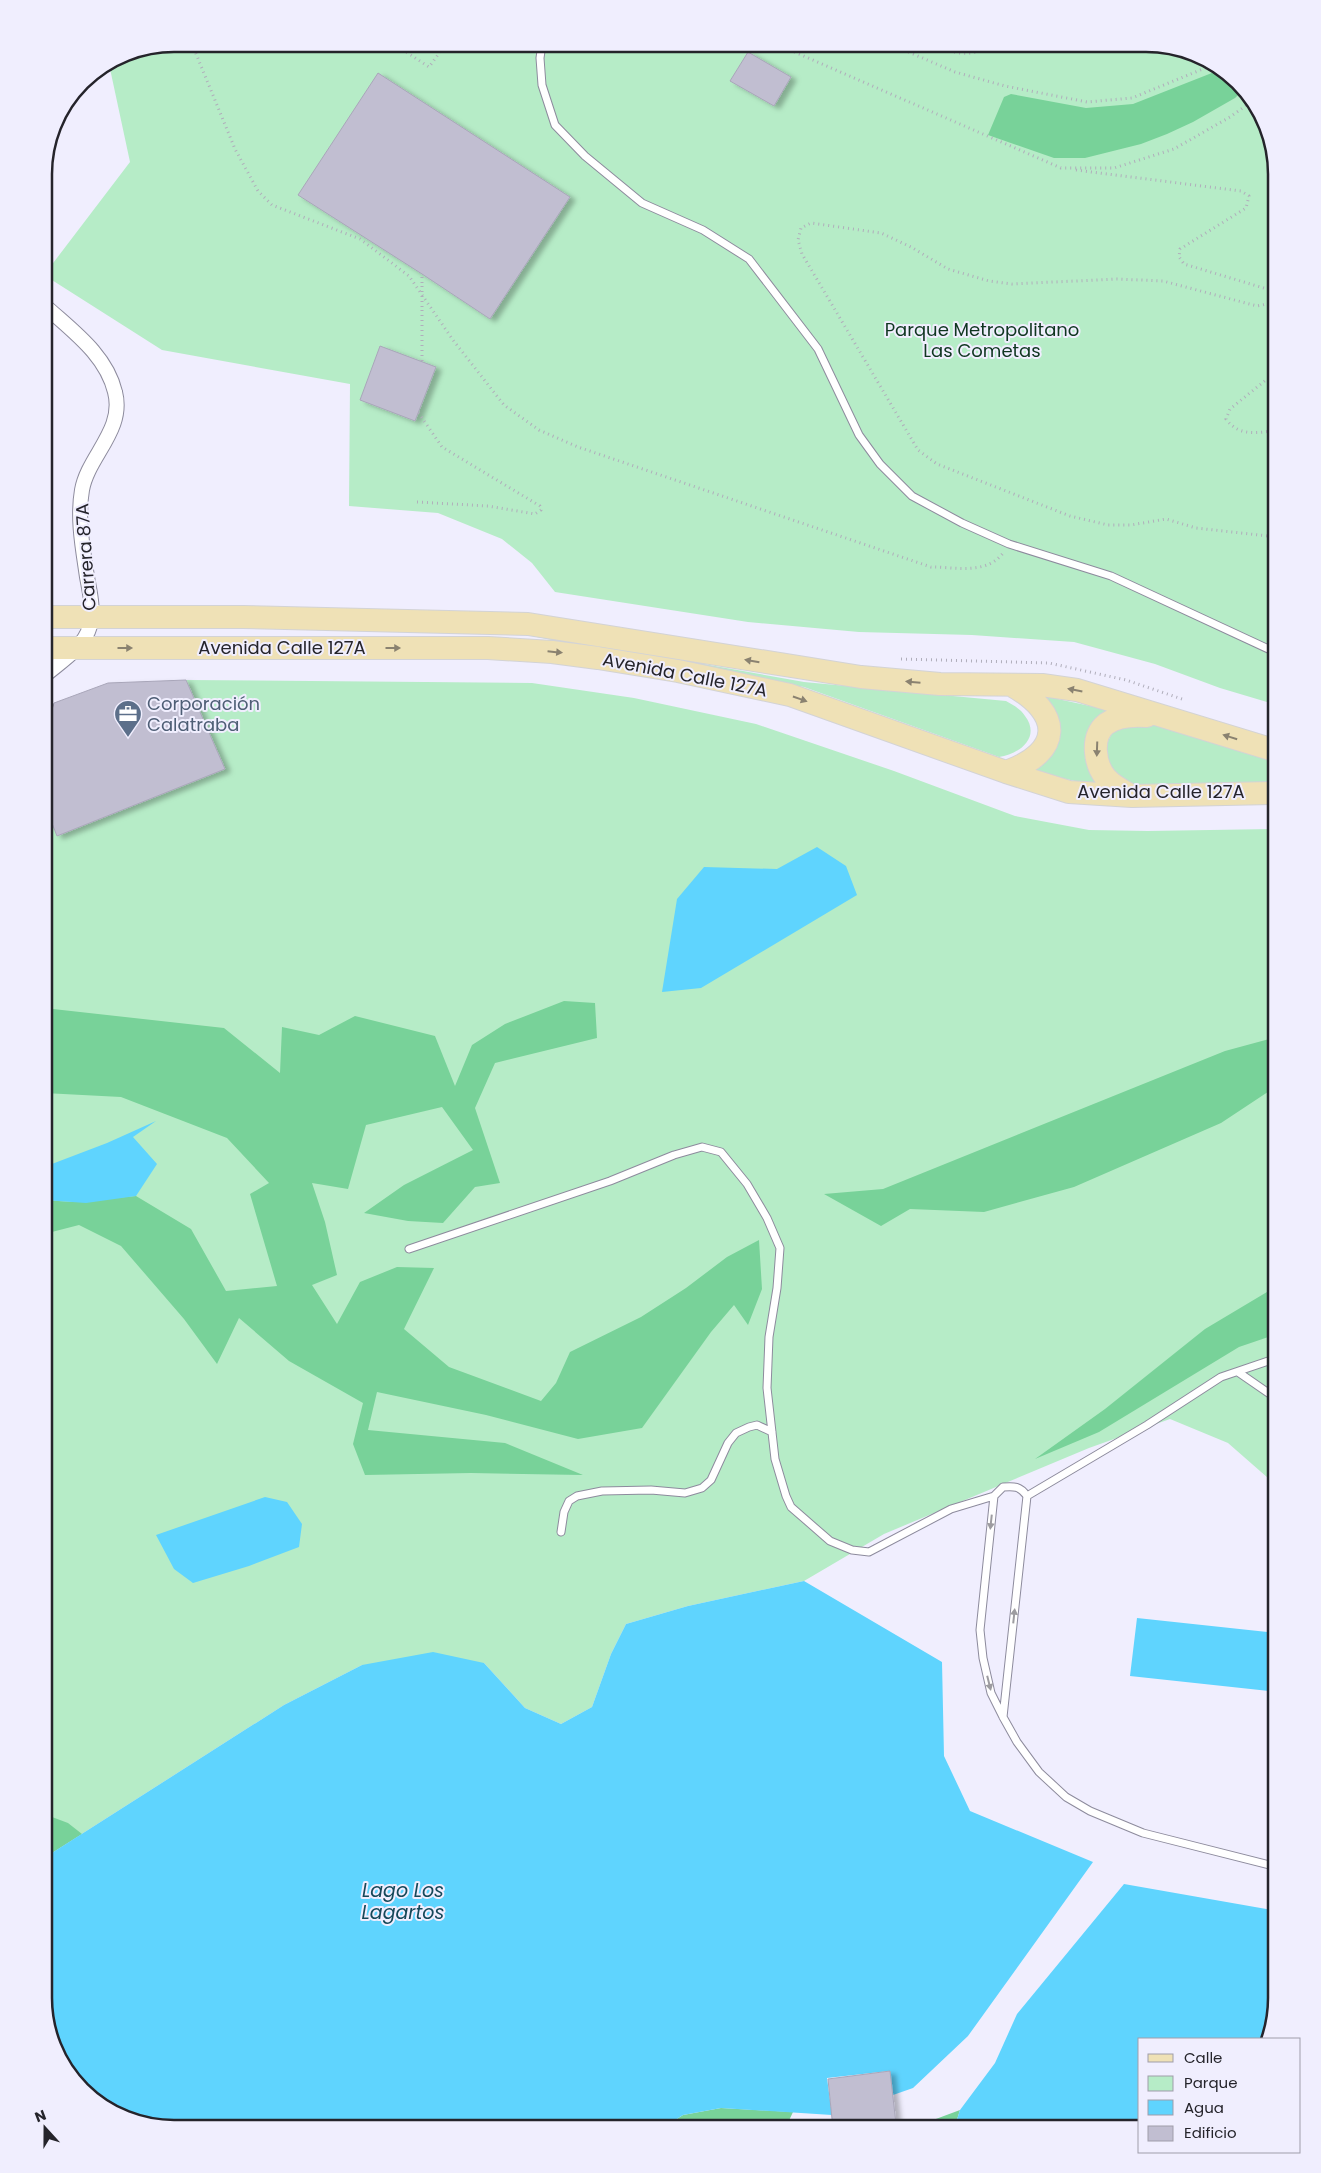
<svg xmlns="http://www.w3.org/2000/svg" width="1321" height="2173" viewBox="0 0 1321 2173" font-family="Poppins,sans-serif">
  <defs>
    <filter id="shadow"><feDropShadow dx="5.5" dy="3" stdDeviation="2.5" flood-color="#0004"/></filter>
  </defs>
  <rect width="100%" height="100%" fill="#f0eefe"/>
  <!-- green -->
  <path fill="#b6ecc7" d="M174,44H1156L1220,66L1264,116L1277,174V705L1220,688L1155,664L1074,642L972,635L859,632L748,622L555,592L532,563L502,539L438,513L349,506L350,384L162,350L44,275L130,162L109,64L124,54Z
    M526,635L580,642L804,682L1006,701C1013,705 1021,709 1025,716C1041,737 1020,754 999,757L804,687Z
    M186,680L532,683L634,698L756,724L894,771L1015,816L1089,830L1148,831L1277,829V1486L1228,1443L1170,1419L1089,1448L884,1534L804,1581L688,1606L626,1624L611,1654L592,1707L561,1724L525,1708L484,1663L362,1665L284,1705L44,1858V803L57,836L225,769Z
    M1044,696L1113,711L1103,718L1102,787L1030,771L1039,765Z
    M1149,723L1277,761V785H1136C1127,782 1118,778 1112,771C1102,759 1105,732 1122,726C1130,724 1140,724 1149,723Z"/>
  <!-- forest -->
  <path fill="#78d299" d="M1222,69L1242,91L1235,98L1193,122L1167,134L1141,144L1085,158H1054L988,135L1004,97L1011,94L1086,108L1133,104Z
    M564,1001L595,1003L597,1038L495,1063L475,1108L500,1183L475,1187L443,1223L408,1221L364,1213L404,1185L473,1150L442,1107L366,1125L348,1189L312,1183L325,1222L337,1275L312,1285L337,1324L360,1282L397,1267L434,1268L404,1329L449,1367L541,1401L556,1383L570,1352L641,1317L686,1288L727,1257L759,1240L762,1289L748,1325L734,1305L711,1332L642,1428L578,1439L486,1415L377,1392L368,1430L505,1443L583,1475L471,1473L365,1475L353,1444L363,1403L289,1361L239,1318L217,1364L184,1319L121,1246L79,1225L44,1234V1200L72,1202L136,1196L191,1229L226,1291L277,1286L250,1194L269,1183L227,1138L121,1097L44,1093V1008L224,1028L280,1073L282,1027L319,1035L355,1016L435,1036L455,1086L472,1045L505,1024Z
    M1277,1037V1086L1221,1123L1074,1187L984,1212L910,1209L881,1226L824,1194L883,1189L1225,1051Z
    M1277,1286V1334L1239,1347L1099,1432L1035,1459L1105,1409L1205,1329Z
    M44,1814L68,1823L82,1834L44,1858Z
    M721,2108L793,2112L785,2129H661L683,2115Z
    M960,2110L954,2129H909Z"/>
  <!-- water -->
  <path fill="#5fd4fe" d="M817,847L846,866L857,895L701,988L662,992L677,899L704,867L777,869Z
    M156,1121L133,1137L157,1164L136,1196L86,1203L44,1200V1167L107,1143Z
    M265,1497L287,1502L302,1524L299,1547L249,1566L193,1583L174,1569L156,1535Z
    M804,1581L942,1662L944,1756L970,1811L1093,1862L968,2036L913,2088L893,2095L889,2071L827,2078L832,2115L721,2108L683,2115L661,2129H166L102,2107L57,2057L44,1999V1858L284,1705L362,1665L433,1652L484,1663L525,1708L561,1724L592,1707L611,1654L626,1624L688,1606Z
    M1137,1618L1276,1633L1269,1691L1130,1676Z
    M1124,1884L1277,1911V1999L1266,2039H1140V2129H954L960,2110L995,2063L1017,2014Z"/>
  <!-- building -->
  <path fill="#c1bed1" stroke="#a9a6b9" filter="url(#shadow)" d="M748,52L791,77L774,106L730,81Z
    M378,73L570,197L490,319L422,274L298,195Z
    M380,346L436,367L415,421L360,400Z
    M186,680L225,769L57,836L44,803V707L47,710H52L54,703L108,683Z
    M890,2071L896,2124L854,2129H833L828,2079Z"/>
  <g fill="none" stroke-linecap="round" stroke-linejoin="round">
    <defs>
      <path id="service" d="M542,44L540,58L542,85L555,125L585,156L642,203L703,230L749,259L818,349L859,435L880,464L912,496L962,523L1009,544L1111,576L1277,653
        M44,698L49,705
        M409,1249L610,1181L674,1155L702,1147L721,1152L747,1184L767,1218L780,1248L777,1288L769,1337L767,1388L775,1459L786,1496L791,1507L830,1541L852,1550L869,1552L951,1509L994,1496
        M1238,1372L1277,1399
        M1027,1496L1147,1425L1221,1377L1277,1358
        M561,1532L564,1512L569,1501L577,1496L602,1491L651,1490L685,1493L702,1488L711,1480L728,1443L736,1433L749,1427L757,1425L772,1432
        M1003,1717L1027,1496C1020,1486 1014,1486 1003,1487L994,1496L980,1630L983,1658L991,1693L1003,1717L1017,1742L1039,1772L1066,1797L1090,1811L1143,1833L1277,1867"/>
      <path id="minor" d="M44,676C60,662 84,648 90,626C94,610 90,593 87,577C83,549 77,519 82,490C88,456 125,430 115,392C106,354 71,330 44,305"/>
      <path id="primary" d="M44,617H243L528,624L861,677L940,684L1042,685L1077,690L1277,751
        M44,648H488L552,652L598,658L678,671L790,695L1006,772L1069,792L1132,796L1277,793
        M1006,772C1063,752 1063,713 1011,685
        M1132,796C1123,791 1113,786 1106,778C1095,765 1090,737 1106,724C1117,716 1133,715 1147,716"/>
    </defs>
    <!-- service casing -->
    <use href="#service" stroke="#8d8b9d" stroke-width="9"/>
    <!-- minor casing -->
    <use href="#minor" stroke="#8d8b9d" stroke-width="16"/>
    <!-- primary casing -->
    <use href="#primary" stroke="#d3d3d5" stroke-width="24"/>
    <!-- path -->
    <path stroke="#b0aebb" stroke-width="3" stroke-dasharray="1 4" stroke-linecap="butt" d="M192,44L235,149L258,191L272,205L360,239L409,276L453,340L504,405L539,430L578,447L931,567C954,567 987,575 1003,553
      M394,44L429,67L446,44
      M776,44L1061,168H1114L1174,149L1230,117L1251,102
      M890,44L955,72L1005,86L1087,102L1132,98L1215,64
      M936,44C956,56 974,57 993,44
      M1076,170L1241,191L1249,196L1246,208L1180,249L1179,257L1184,264L1277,292
      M422,283V274
      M422,361V307
      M1277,430C1258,433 1239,437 1226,419L1230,409L1277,371
      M417,502L488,506L535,514L541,510L540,506L442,447L418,412
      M1277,537L1196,528L1166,519L1131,525H1108L1070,516L937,464L918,450L802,254L798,240L801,228L811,223L881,233L911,247L948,269L989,281L1012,284L1117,279L1163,281L1257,306L1277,302
      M901,659L1049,663L1126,680L1182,699"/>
    <!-- service -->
    <use href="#service" stroke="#fff" stroke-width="7"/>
    <!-- minor -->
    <use href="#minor" stroke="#fff" stroke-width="14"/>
    <!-- primary -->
    <use href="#primary" stroke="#efe1b6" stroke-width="22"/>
    <!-- path-bridge -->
    <path stroke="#b0aebb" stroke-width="3" stroke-dasharray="1 4" stroke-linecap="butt" d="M422,307V283"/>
  </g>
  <!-- one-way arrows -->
  <defs><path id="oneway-solid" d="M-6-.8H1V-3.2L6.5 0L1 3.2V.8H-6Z" transform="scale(1.25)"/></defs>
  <g fill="#8a8270">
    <use href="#oneway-solid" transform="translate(125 648)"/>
    <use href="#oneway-solid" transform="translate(393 648)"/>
    <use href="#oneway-solid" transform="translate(555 652) rotate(6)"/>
    <use href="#oneway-solid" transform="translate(752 661) rotate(-170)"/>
    <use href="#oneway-solid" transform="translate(913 682) rotate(-175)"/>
    <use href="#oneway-solid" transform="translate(1075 690) rotate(-169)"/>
    <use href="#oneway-solid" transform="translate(800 699) rotate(19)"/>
    <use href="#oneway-solid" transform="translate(1230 737) rotate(-163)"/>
    <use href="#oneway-solid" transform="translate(1097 749) rotate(92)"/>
  </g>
  <g fill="#9d9ca0">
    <use href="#oneway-solid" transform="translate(991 1522) rotate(96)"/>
    <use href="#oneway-solid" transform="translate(1014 1616) rotate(-84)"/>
    <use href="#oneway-solid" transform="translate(989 1683) rotate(76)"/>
  </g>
  <!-- icons -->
  <defs>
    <symbol id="office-pin" viewBox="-11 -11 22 30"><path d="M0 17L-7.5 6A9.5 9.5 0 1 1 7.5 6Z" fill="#5c6f8a" stroke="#f0eefe"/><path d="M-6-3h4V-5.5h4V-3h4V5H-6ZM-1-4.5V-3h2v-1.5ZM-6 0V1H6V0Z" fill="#fff"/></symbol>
  </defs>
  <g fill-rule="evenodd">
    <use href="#office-pin" x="112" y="698" width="32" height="43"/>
  </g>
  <g text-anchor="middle" stroke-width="4" stroke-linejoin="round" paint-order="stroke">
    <!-- park labels -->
    <g font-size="18" fill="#0f3620" stroke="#f0eefe">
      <text x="982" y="336">Parque Metropolitano<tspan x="982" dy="21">Las Cometas</tspan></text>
    </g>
    <!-- street labels -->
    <g font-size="18" fill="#25242b" stroke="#f0eefe">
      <text transform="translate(86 557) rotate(-94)" y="6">Carrera 87A</text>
      <text x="282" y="654">Avenida Calle 127A</text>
      <text transform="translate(685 675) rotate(11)" y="6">Avenida Calle 127A</text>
      <text x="1161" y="798">Avenida Calle 127A</text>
    </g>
    <!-- service labels -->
    <g font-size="18" fill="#4e5e75" stroke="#f0eefe" text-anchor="start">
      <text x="147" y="710">Corporación<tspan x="147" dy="21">Calatraba</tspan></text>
    </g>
    <!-- water labels -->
    <g font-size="19" font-style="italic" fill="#154859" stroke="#f0eefe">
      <text x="403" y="1897">Lago Los<tspan x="403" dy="22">Lagartos</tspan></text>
    </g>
  </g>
  <!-- crop -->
  <path d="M0 0H1321V2173H0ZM174 52H1146A122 122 0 0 1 1268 174V1998A122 122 0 0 1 1146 2120H174A122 122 0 0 1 52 1998V174A122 122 0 0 1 174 52Z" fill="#f0eefe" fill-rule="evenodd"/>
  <path fill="none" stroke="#25242b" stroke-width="2.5" d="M174 52H1146A122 122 0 0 1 1268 174V1998A122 122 0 0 1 1146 2120H174A122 122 0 0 1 52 1998V174A122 122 0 0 1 174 52Z"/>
  <!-- legend -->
  <rect x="1138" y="2038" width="162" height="115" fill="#f0eefe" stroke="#9f9daa"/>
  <rect x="1148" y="2054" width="25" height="8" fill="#efe1b6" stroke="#9f9daa"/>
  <text x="1184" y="2063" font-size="15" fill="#25242b">Calle</text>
  <rect x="1148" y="2076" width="25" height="15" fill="#b6ecc7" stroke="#9f9daa"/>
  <text x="1184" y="2088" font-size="15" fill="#25242b">Parque</text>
  <rect x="1148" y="2100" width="25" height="15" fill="#5fd4fe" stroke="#9f9daa"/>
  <text x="1184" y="2113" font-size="15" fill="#25242b">Agua</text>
  <rect x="1148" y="2126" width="25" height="15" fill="#c1bed1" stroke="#9f9daa"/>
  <text x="1184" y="2138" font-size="15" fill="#25242b">Edificio</text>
  <!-- north arrow -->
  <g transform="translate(45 2128) rotate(339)" stroke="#f0eefe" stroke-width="4" paint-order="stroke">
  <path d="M0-4L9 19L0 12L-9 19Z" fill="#25242b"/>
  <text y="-8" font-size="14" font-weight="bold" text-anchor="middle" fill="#25242b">N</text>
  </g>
</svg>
